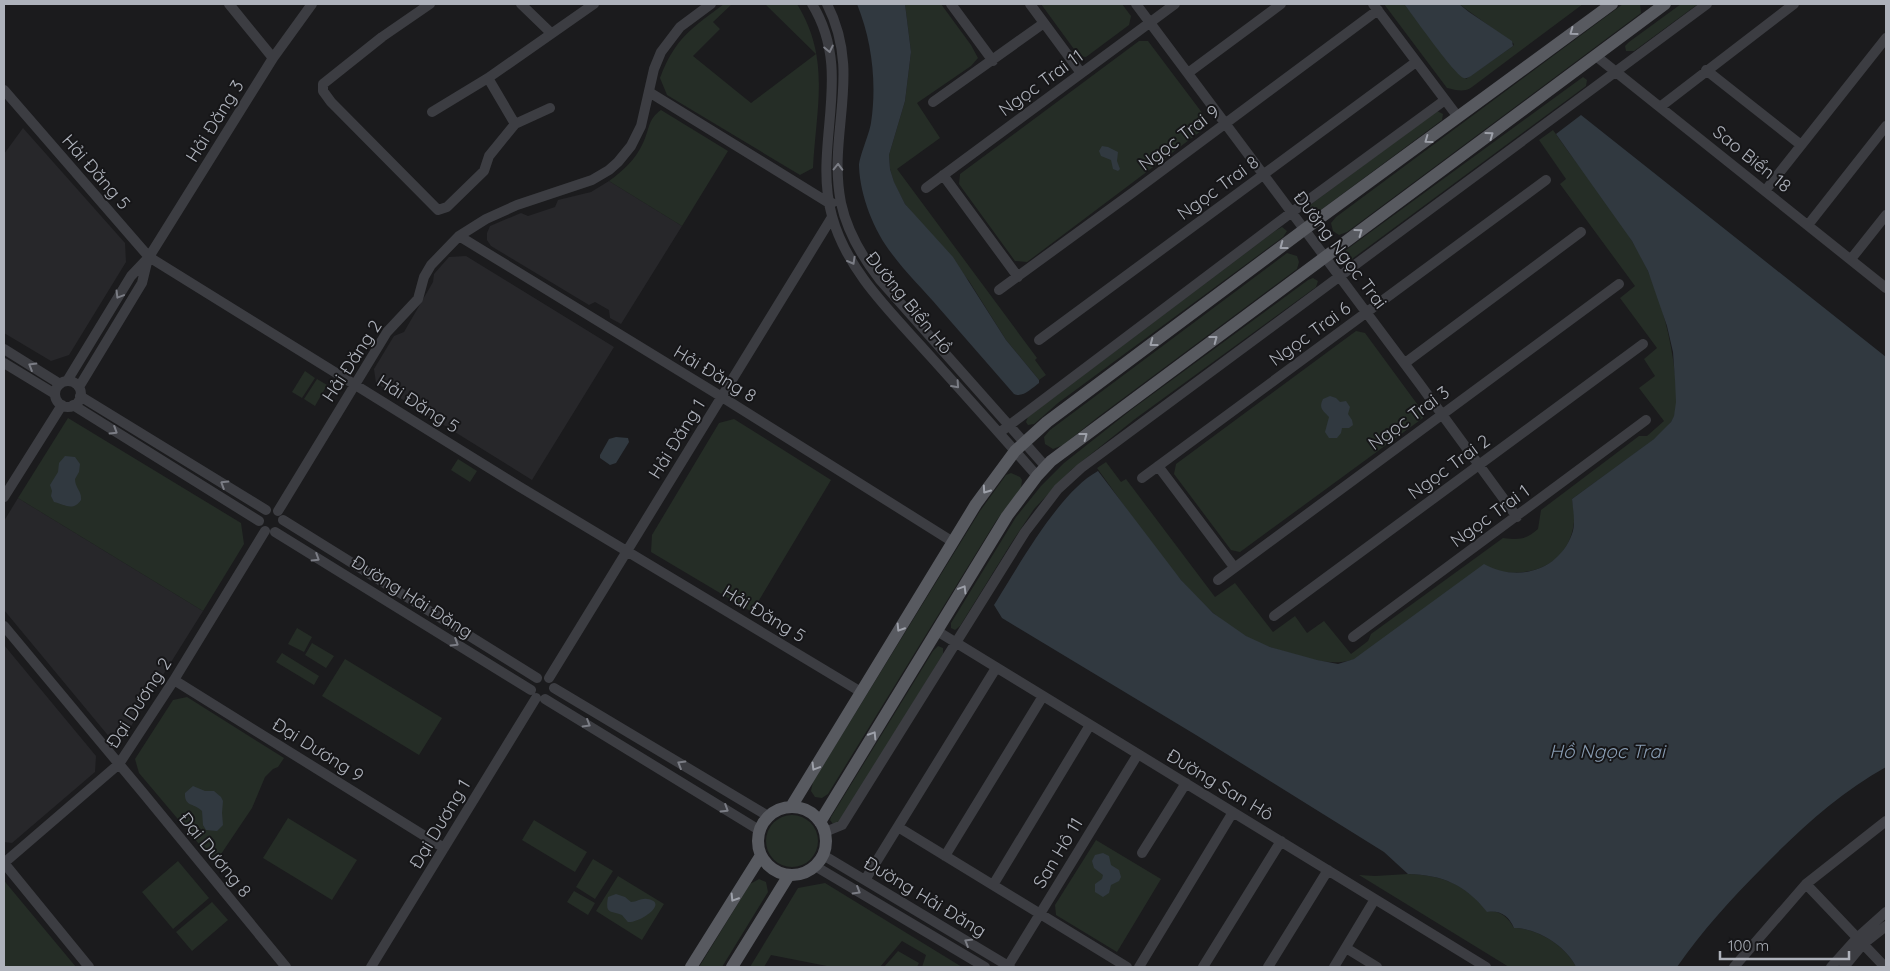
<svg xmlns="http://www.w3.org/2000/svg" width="1890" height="971" viewBox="0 0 1890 971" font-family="Quicksand,sans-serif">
  <rect width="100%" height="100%" fill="#1b1b1d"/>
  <!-- built -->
  <path fill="#27272a" d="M23,128L125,243L126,262L69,355L51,361L4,333V154Z
    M609,181L682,226L621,324L610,318L609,310L595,302L589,305L491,246L487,240V233L490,226L521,213L528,216L555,207L558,200L591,192Z
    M466,256L614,347L532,480L376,383L374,369L394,336L404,332L433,282L434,274L449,257Z
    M18,498L203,611L123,739H111L4,610V521Z
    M4,645L96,756L95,772L12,843L4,842Z"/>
  <!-- green -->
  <path fill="#252d26" d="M724,4H732L713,22L720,29L693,56L751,103L816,54L765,4H797C831,59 816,108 813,168L800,175L667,95L660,78C675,38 692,28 724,4Z
    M905,4H941L971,45L978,58L971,66L917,103L940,138L897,169L1037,358L1035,360L1046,375L1039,380L1006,340L969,281L905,204L894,183L890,169L889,155L905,101L911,52Z
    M1041,4H1122L1131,16L1129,25L1086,57L1079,56Z
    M1384,4H1404L1466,79L1513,46L1514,44L1459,4H1583L1472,87C1464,93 1456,90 1447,88Z
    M1623,4H1640L1641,13L1347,232L1339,235L1333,231L1331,223L1336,217Z
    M1681,4H1698L1634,51H1626L1625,46L1629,42Z
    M1139,41H1148L1206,118L1205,128L1027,262L1015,261L959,184L960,174Z
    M1583,77L1587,80L1586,86L1352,259H1345L1343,254L1346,250Z
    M661,110L728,151L682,226L609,181C623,171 636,159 643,143C650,129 647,120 661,110Z
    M1437,111L1443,114L1442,120L1318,212L1310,211V205Z
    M1553,130C1584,175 1626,222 1648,271C1662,303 1671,339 1675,374C1676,388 1680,410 1671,422C1662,435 1646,445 1634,454C1613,469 1593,484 1572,499C1573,507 1575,515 1574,522C1569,564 1533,578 1496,571C1467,587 1436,603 1408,621C1393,631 1366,656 1352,660C1334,665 1317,661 1300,656C1282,651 1263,646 1247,637C1189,606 1136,521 1097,468L1106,462L1121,482L1126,479L1215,597L1235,583L1273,632L1295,616L1307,633L1324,621L1351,654L1368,641L1371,634L1503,538C1520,540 1525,540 1538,529L1541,510L1639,436H1647L1664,421L1639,388L1655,376L1644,359L1657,348L1620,298L1635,286L1560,184L1566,179L1539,140Z
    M1282,227L1287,231L1283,237L1058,403L1034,424L1028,425L1026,422L1028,417L1275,231Z
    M1287,253L1297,256L1299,262L1297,269L1098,417L1063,445L1053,449L1045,444L1044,437L1050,430Z
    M1313,278L1318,281L1316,287L1135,419L1071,470L1034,509L1012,542L960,626L955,630L951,628V623L1016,517L1041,486L1064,463L1131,410L1308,280Z
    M1356,331L1365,333L1423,412V418L1240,552L1231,550L1174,474L1176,464Z
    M305,371L315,378L302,398L292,392Z
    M317,379L327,385L315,406L304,399Z
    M68,418L241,523L244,544L203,611L18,498Z
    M734,419L831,480L752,612L651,552L652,535L719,423Z
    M458,459L477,471L470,482L451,470Z
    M1011,473L1020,477L1022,480L1021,488L996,521L828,794L822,798L815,797L811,791L813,782L980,511L1006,475Z
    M297,628L312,637L304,652L288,644Z
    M312,643L334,656L326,668L305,655Z
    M938,646L943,648V654L840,822L833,824L830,820L831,817L933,651Z
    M282,653L319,676L314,685L276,662Z
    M345,659L442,718L419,755L322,696Z
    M187,697L284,758L278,767L273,769L265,777L252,808L215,863L139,773L135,759L173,700Z
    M766 841a26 26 0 1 1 52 0a26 26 0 1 1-52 0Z
    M288,818L357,860L332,900L263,858Z
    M534,820L587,852L575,872L522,840Z
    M1096,840L1161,879L1117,952L1056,915L1055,905Z
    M593,859L613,871L595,899L576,887Z
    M178,861L209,898L173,929L142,892Z
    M1408,874C1442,875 1465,884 1487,911C1500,910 1508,917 1514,928C1537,928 1566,946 1576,967H1509L1359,875L1375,876Z
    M618,876L664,904L642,940L596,911Z
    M759,879L766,882L768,892L722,967H699L750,884Z
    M4,880L6,883L76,967H4Z
    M825,883L962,967H922L926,955L902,941L880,967H832L771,955L764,967H750L798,888Z
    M574,891L595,903L588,915L567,902Z
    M212,902L228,920L192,951L176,932Z
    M898,951L919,963L917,967H884Z"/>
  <!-- water -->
  <path fill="#313940" d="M857,4H905L911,52L905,101L889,155L890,169L894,182L905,204L953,257L1006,340L1039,380V383C1032,388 1023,398 1014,394C989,365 964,337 939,308C924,290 906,273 892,254C874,231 860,196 859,166C859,157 869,135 871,123C877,83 872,41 857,4Z
    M1404,4H1459L1469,12L1512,41L1513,46L1471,76C1469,77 1466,79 1464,78C1455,76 1413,15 1404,4Z
    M1581,115L1886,357V767C1839,793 1799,830 1762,868C1731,899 1702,931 1677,967H1576C1566,946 1537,928 1514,928C1509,916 1500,910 1487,912C1465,884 1442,875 1408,874L1384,852L1196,735L1002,618L994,605C1018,567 1059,492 1098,471L1181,580L1213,613L1246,636L1270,647L1317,660L1338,664L1354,659L1484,564C1516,582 1558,572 1572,534C1576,523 1573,511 1572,499L1654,439L1671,422L1674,416L1676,402L1675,380L1673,352L1667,326L1648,271L1632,241L1556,134Z
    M1102,146L1108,147L1118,152L1117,161L1120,169L1118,171L1113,169L1111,160L1101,156L1099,151Z
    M1330,396L1336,398L1340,402L1346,401L1350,407L1348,414L1352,420L1353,425L1349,428H1342L1341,433L1337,438H1329L1325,432L1329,417C1324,411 1318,409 1323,399Z
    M616,437L628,438L629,442L616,463L610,465L600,458V455L609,439Z
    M65,456L75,457L80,464L79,472L75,479C75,488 82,491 81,500C73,512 64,504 54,502L51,496L52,491L50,485L58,472L59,463Z
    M193,786L205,791H214L221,797L223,801L222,813L223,825L217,831L206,830L203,825L202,811C195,803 184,807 185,793Z
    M1103,853L1109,856L1111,865L1119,870L1121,877L1119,881L1111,885L1109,893L1103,897L1095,892V884L1102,879L1103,875L1094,868L1092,861L1095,855Z
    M616,894L625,897L631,902C637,902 641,898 647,899C670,902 640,923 628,922C627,921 622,915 622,915C610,910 605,915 608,897Z"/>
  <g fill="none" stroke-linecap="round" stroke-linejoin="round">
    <!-- minor -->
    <path stroke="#3c3d42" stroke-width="10" d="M229,4L273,58
      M430,4L382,37L323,84V91L331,102L438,210L447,207L484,171L489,156L515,124L550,108
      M521,4L551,33
      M812,4C855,74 812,144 832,216C847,272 894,315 931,357C967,397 1002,436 1037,476
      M827,4C863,75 827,132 841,203C847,231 863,258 880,280L1046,467
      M951,4L993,61
      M1030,4L1081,73
      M1136,4L1419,383L1517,517
      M1373,4L1458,117
      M1596,56L1886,288
      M1706,70L1801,145
      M1188,73L1281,4
      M488,78L515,124
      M4,90L149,257L520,487L861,692
      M649,92L829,203H832
      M933,102L1044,23
      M1660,107L1794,4
      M432,112L488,78L594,4
      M943,175L1018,277
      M926,188L1175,4
      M1765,191L1886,38
      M1808,225L1886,126
      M459,236L722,397L953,542
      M1851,259L1886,215
      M999,290L1132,193L1378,10
      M1039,340L1416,62
      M4,349L60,384
      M4,363L55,394
      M1405,363L1581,232
      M67,381L131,276L149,257L273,58L312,4
      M55 394a13 13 0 1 1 26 0a13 13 0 1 1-26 0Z
      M79,387L142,283L148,258
      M80,396L266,510
      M73,405L259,521
      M999,433L1292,212L1445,100
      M1158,466L1234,567
      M1142,478L1546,180
      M4,497L62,405
      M278,511L387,332L418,299L424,277L431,265L459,236L486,219L517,205L592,180L609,170L618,162L631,146L641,126L654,69L661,52L680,27L711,4
      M283,520L537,678
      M275,532L531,690
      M1218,580L1619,284
      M1274,616L1643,344
      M4,626L144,794L286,967
      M937,631L1486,967
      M1353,637L1646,420
      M549,678L832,217
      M174,680L444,848
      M554,688L768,816
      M545,699L759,830
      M898,827L1127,967
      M825,832L842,825L1025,532L1058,489L1081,468L1707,4
      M1142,853L1186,783
      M823,855L1010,967
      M945,856L1043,696
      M4,863L119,764L174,680L265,531
      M4,863L89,967
      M815,866L985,967
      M865,880L996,668
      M1806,884L1885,967
      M993,885L1090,725
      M1346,948L1377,967
      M371,967L536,698
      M1004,967L1008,966L1138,754
      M1139,967L1233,812
      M1203,967L1281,841
      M1268,967L1328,870
      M1334,967L1375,899
      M1734,967L1806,884L1886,821
      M1831,967L1857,938L1886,912
      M1844,967L1863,944L1886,926"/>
    <!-- major -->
    <path stroke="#585a60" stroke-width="12" d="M758 841a34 34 0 1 1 68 0a34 34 0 1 1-68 0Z
      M791,807L976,504L1015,451L1047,422L1305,229L1612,4
      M820,822L1007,516L1037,476L1051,461L1665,4
      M691,967L760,857
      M732,967L789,875"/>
  </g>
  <!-- one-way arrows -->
  <defs><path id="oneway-chevron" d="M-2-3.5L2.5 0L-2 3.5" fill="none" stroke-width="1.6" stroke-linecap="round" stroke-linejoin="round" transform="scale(1.25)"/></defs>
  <g stroke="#9da0a9">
    <use href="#oneway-chevron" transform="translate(1573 32) rotate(144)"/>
    <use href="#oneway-chevron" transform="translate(1490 135) rotate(-36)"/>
    <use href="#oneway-chevron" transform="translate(1428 140) rotate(144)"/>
    <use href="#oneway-chevron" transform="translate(1359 232) rotate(-36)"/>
    <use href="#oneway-chevron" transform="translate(1283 246) rotate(143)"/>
    <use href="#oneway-chevron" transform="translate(1214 339) rotate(-37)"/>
    <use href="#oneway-chevron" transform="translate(1153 343) rotate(143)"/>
    <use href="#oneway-chevron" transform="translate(1084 436) rotate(-37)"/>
    <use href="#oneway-chevron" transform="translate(986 490) rotate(125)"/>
    <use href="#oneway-chevron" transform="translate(963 589) rotate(-59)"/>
    <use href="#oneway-chevron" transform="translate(900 628) rotate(122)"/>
    <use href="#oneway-chevron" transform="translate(873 735) rotate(-58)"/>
    <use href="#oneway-chevron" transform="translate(815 767) rotate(121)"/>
    <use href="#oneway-chevron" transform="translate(734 898) rotate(122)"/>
  </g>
  <g stroke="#7b7d85">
    <use href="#oneway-chevron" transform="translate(829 49) rotate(78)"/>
    <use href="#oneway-chevron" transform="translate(838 167) rotate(-89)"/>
    <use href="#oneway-chevron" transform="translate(852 261) rotate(61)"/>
    <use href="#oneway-chevron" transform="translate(119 295) rotate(121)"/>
    <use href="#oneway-chevron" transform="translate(32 366) rotate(-149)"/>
    <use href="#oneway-chevron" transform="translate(956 385) rotate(48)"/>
    <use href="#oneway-chevron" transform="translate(114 431) rotate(32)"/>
    <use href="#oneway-chevron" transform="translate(224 484) rotate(-148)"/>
    <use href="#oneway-chevron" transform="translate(316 558) rotate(32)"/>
    <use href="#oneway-chevron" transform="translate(455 643) rotate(32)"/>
    <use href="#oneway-chevron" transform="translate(587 724) rotate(31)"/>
    <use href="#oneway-chevron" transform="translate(681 764) rotate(-149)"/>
    <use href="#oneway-chevron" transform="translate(725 809) rotate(32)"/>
    <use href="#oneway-chevron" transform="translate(857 891) rotate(31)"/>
    <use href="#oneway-chevron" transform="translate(968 942) rotate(-149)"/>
  </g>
  <g text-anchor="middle" stroke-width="4" stroke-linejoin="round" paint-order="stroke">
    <!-- street labels -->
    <g font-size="18" fill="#aeb2bb" stroke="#161618">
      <text transform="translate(1041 83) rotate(-36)" y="6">Ngọc Trai 11</text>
      <text transform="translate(215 121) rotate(-58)" y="6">Hải Đăng 3</text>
      <text transform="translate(1179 138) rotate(-37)" y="6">Ngọc Trai 9</text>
      <text transform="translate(1752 159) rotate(39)" y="6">Sao Biển 18</text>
      <text transform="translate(96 172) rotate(49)" y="6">Hải Đăng 5</text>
      <text transform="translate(1218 188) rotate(-36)" y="6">Ngọc Trai 8</text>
      <text transform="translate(1340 250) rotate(53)" y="6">Đường Ngọc Trai</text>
      <text transform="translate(909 303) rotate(51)" y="6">Đường Biển Hồ</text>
      <text transform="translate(1310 334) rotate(-36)" y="6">Ngọc Trai 6</text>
      <text transform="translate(352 361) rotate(-57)" y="6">Hải Đăng 2</text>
      <text transform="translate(715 374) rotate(31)" y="6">Hải Đăng 8</text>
      <text transform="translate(418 404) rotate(32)" y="6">Hải Đăng 5</text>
      <text transform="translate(1409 418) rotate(-36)" y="6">Ngọc Trai 3</text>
      <text transform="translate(677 439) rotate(-58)" y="6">Hải Đăng 1</text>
      <text transform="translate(1449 467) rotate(-36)" y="6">Ngọc Trai 2</text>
      <text transform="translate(1490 516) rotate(-36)" y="6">Ngọc Trai 1</text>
      <text transform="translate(412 597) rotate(32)" y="6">Đường Hải Đăng</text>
      <text transform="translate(764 614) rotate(31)" y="6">Hải Đăng 5</text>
      <text transform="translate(139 703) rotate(-57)" y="6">Đại Dương 2</text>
      <text transform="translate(318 750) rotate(32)" y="6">Đại Dương 9</text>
      <text transform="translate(1220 785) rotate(31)" y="6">Đường San Hô</text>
      <text transform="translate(440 824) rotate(-59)" y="6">Đại Dương 1</text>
      <text transform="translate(1058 853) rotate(-59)" y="6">San Hô 11</text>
      <text transform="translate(215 855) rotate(51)" y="6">Đại Dương 8</text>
      <text transform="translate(925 897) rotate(31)" y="6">Đường Hải Đăng</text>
    </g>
    <!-- water labels -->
    <g font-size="19" font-style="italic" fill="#899db3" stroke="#161618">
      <text x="1607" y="758">Hồ Ngọc Trai</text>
    </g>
  </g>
  <!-- border -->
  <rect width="1890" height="971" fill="none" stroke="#aeb2bb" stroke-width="10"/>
  <!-- scale -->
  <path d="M1720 951v8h129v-8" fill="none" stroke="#aeb2bb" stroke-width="2.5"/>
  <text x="1728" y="951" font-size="15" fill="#aeb2bb" stroke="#161618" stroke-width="4" paint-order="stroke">100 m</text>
</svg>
